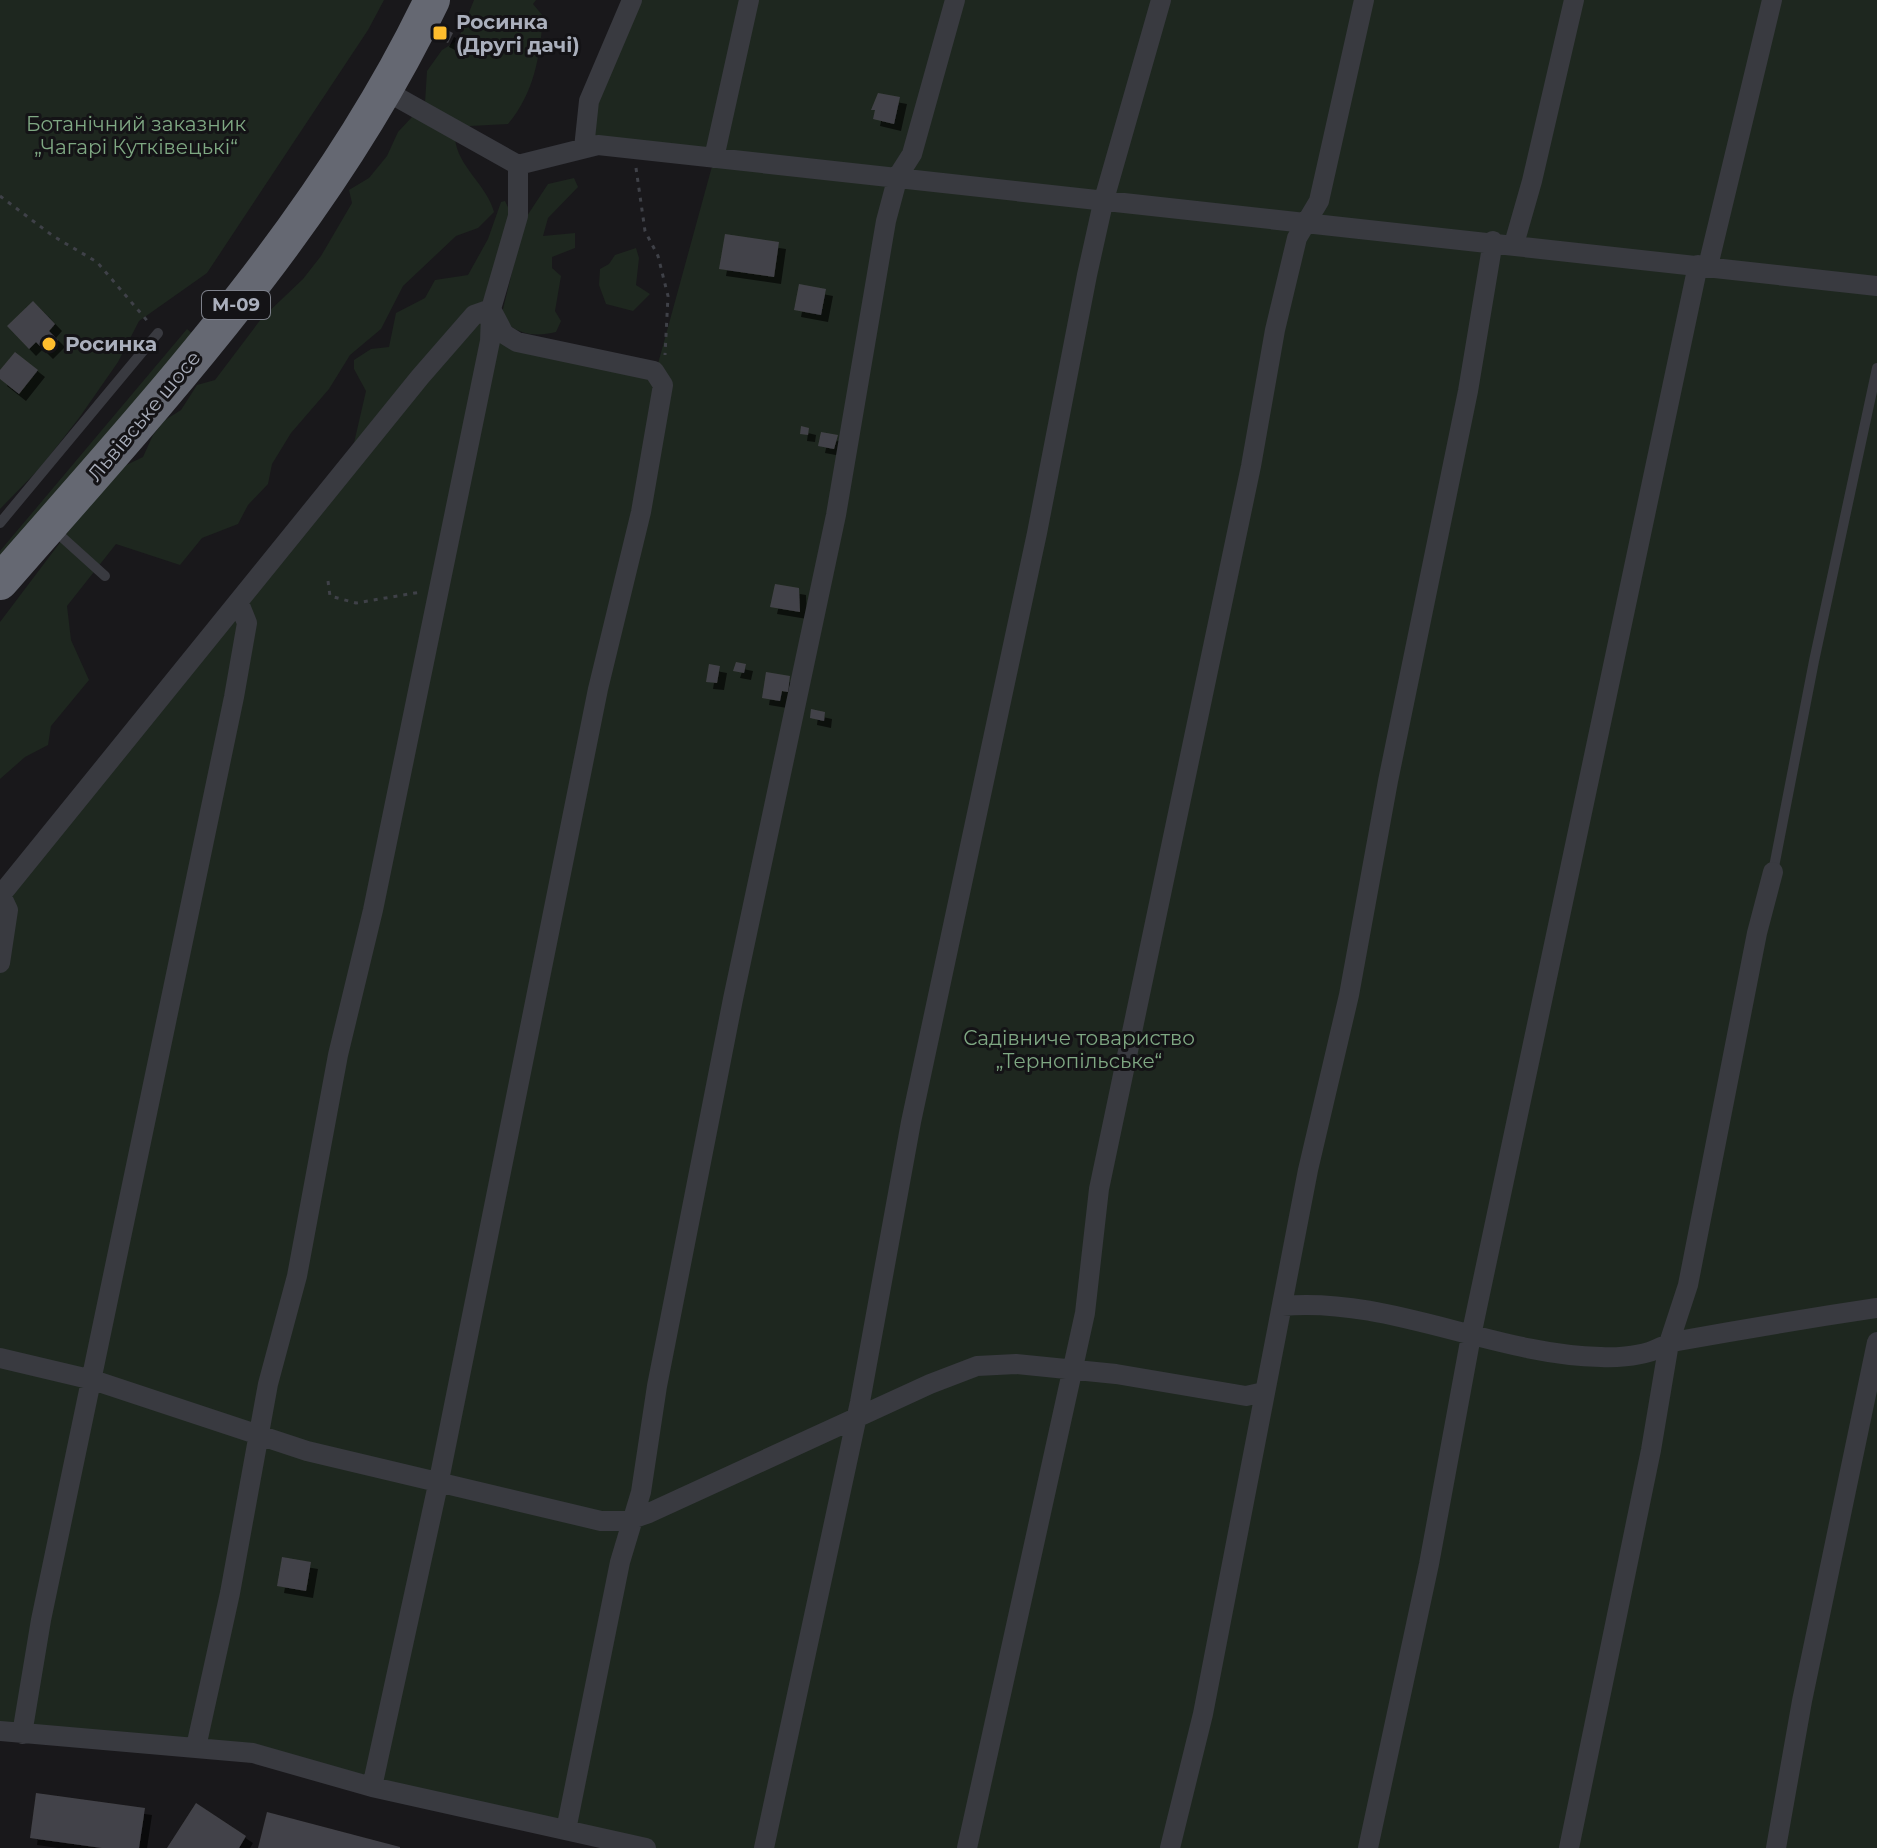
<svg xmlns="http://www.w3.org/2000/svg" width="1877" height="1848" viewBox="0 0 1877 1848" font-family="Montserrat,sans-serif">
  <defs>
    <filter id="shadow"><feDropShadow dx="7" dy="7" stdDeviation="0" flood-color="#0009"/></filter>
  </defs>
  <rect width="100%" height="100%" fill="#19181b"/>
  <!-- green -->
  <path fill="#1e271f" d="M0,0H384L368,30L207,273L139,321L118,362L79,418L40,468L0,509Z
    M474,0H536L533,4L543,16C540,57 534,93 508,124L470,126L455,138C457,166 487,185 494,212L478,228L456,236L403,286L381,329L350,355L329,389L291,433L272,464L268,484L248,505L238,524L202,538L180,565L116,544L67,606L71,640L89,680L51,726L48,745L25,757L0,779V622L114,471L143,457L153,435L165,420L181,410L197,385L215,380L261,319L303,279L321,256L352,203L349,190L369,178L387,156L398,132L425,103L427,71L442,50L458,40Z
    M632,0H1877V1848H646L325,1772L0,1731V896L474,315L504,334L656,371L714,159L584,148Z
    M574,178L578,187L548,218L543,236L575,233V248L552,257V268L561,276L555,311L561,321L556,332C536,337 520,335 503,321V309L525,219L548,184Z
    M505,201L514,220L492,291L354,443L366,391L354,369V360L371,349L389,347L396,313L425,298L435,280L468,275L488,239L501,202Z
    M636,248L639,258L636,285L650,294L633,311L606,304L599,285L600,269L609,264L615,255Z
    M187,329L196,337L0,576V551Z"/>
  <!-- building -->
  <path fill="#434348" filter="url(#shadow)" d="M447,30L453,33L448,43L442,40Z
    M878,93L900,97L894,124L873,119L875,110H871Z
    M725,234L779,242L774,277L719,269Z
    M799,284L826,289L821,315L794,310Z
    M33,301L55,324L49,331L58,340L46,352L36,342L29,349L7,326Z
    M15,352L38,370L19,394L0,379V370Z
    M801,426L809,428L808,435L800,434Z
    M821,432L838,435L834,449L818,446Z
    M775,584L799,588L800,612L770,607Z
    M736,662L746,664L744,673L733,671Z
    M709,664L720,666L717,683L706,682Z
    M766,672L790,676L788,692L782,691L780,701L762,698Z
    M811,709L825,712L824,721L810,718Z
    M282,1557L311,1562L306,1591L277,1586Z
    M36,1793L145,1808L139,1848H102L30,1838Z
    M196,1803L246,1836L239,1848H167Z
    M267,1812L400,1847V1848H258Z"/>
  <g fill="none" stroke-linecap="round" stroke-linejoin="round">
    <!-- path -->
    <path stroke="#3f4148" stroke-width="3" stroke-dasharray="4 6" stroke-linecap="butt" d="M636,168L645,231L658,256L668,296L665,355
      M0,196L53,236L97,262L150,324
      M328,581L330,596L356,603L421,592"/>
    <!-- lane -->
    <path stroke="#393a40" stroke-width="10" d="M0,523L158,333
      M54,530L105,576
      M1773,872L1814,661L1877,368"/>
    <!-- street -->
    <path stroke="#393a40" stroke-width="20" d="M386,91L518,165L598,145L1877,286
      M584,148L589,101L632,0
      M714,158L749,0
      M1514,244L1532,181L1574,0
      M1708,266L1772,0
      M0,896L420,377L474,315L491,309L518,216V165
      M0,963L8,910L1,895
      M1282,1306C1387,1296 1495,1355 1601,1357C1615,1358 1636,1356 1649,1352C1659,1349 1667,1343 1678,1341C1744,1329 1810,1318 1877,1308
      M0,1358L93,1380L307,1451L601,1521H626L649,1513L930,1384L977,1366L1016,1364L1116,1374L1246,1396L1264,1392
      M0,1731L253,1753L372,1787L646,1848
      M22,1734L41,1620L234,697L247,623L239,603
      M196,1747L230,1593L268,1384L297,1276L338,1055L373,910L490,341L491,314
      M372,1787L439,1480L598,689L641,512L663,385L654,371L517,342L504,334L491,309
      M566,1830L620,1562L641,1492L657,1386L733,999L836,515L886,221L898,176L912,154L955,0
      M764,1848L860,1402L911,1122L1037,533L1087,275L1103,203L1161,0
      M967,1848L1085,1313L1099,1189L1251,466L1275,330L1297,238L1319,201L1364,0
      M1170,1848L1203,1714L1308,1170L1349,995L1388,781L1468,391L1493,241
      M1368,1848L1429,1564L1471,1336L1698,265
      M1569,1848L1651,1450L1669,1343L1688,1285L1757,933L1773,872
      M1776,1848L1802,1701L1877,1342"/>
    <!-- highway -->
    <path stroke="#656872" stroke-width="36" d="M0,582C159,400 327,220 432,0"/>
  </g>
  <!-- markers -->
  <g fill="#ffbd2d" stroke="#141316" stroke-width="3">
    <rect x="432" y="25" width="16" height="16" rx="4"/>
    <circle cx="49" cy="344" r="8"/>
  </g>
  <g text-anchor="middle" stroke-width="6" stroke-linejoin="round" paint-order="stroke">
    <!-- shield labels -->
    <rect fill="#141316" stroke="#7d808a" stroke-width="2" x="202" y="291" width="68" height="28" rx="6"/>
    <g font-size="18" font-weight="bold" fill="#aaafbc">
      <text x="236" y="311">М-09</text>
    </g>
    <!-- poi labels -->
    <g font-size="20" font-weight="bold" fill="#aaafbc" stroke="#141316" text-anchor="start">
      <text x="456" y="29">Росинка<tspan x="456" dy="23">(Другі дачі)</tspan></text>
      <text x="65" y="351">Росинка</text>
    </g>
    <!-- park labels -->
    <g font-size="20" fill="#7fa883" stroke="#141316">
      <text x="136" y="131">Ботанічний заказник<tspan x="136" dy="23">„Чагарі Кутківецькі“</tspan></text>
      <text x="1079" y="1045">Садівниче товариство<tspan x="1079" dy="23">„Тернопільське“</tspan></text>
    </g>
    <!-- street labels -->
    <g font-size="20" fill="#aaafbc" stroke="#141316">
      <text transform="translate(144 416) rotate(-50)" y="7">Львівське шосе</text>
    </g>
  </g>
</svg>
